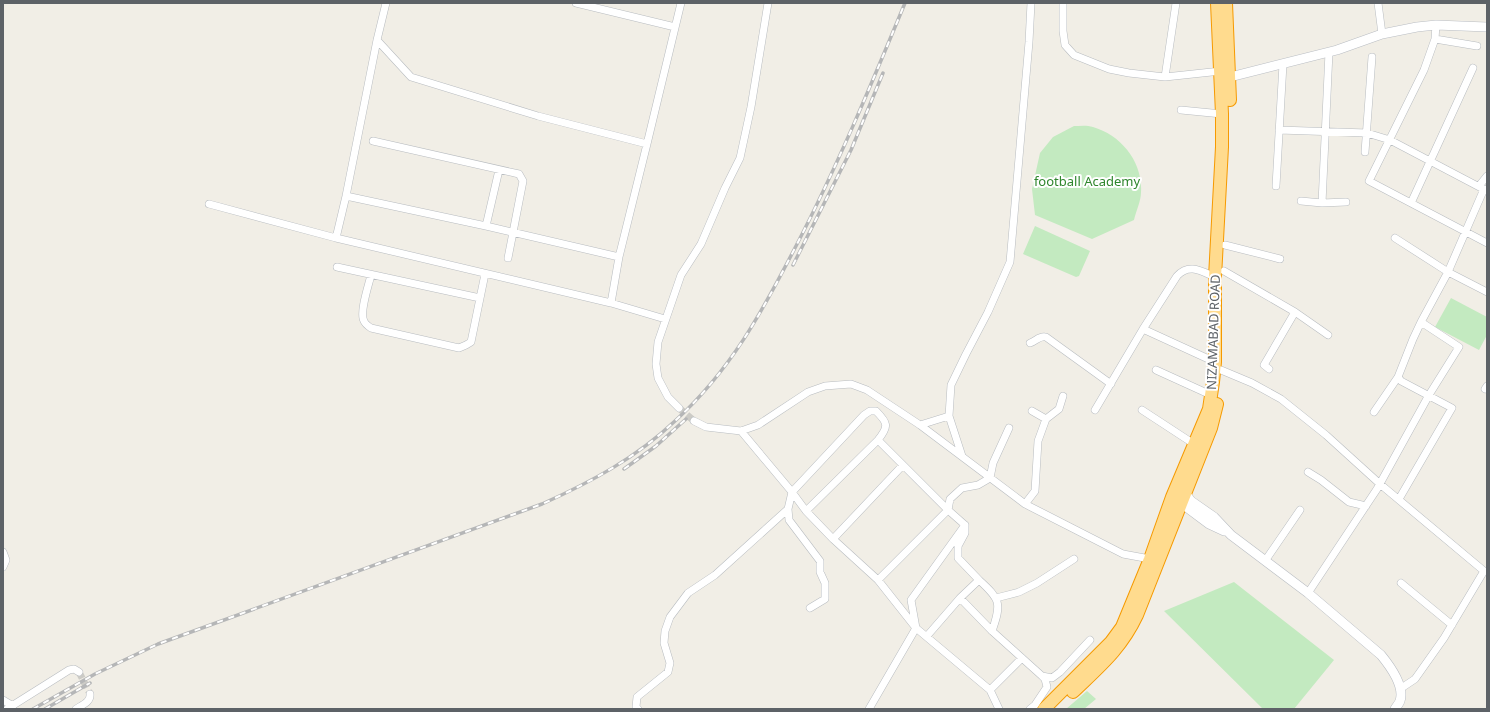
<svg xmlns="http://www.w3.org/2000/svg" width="1490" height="712" viewBox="0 0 1490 712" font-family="'Noto Sans',sans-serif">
  <rect width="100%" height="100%" fill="#f1eee6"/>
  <!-- green -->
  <path fill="#c3eac0" d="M1074,126C1080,126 1087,125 1093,127C1121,135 1143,162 1141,192C1141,201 1136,211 1134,220L1092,239L1035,215L1032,189L1040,153L1053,137Z
    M1035,226L1090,251L1079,276L1076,277L1023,254Z
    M1451,298L1487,317V335L1479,350L1435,327Z
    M1234,582L1334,660L1294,709H1263L1164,611Z
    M1087,691L1096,699L1084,709H1066Z"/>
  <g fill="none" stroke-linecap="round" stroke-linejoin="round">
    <!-- street-tunnel -->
    <path stroke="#cccbc6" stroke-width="7" stroke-dasharray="7 3.5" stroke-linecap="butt" d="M679,408L694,421
      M79,672L90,694"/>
    <defs>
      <path id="street" d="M576,3L675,27
        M1063,3V31L1065,45L1074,55L1109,69L1129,73L1165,77L1221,71
        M1378,3L1382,34
        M1436,25L1435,39L1424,70L1369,181L1487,243
        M1435,39L1477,46
        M377,40L386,3
        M1165,77L1176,3
        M1181,110L1222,114
        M1279,130L1367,133L1390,140L1487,191
        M373,141L519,174L523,181L508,258
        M647,144L681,3
        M1365,152L1372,57
        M499,170L486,226L619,257L611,303
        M1276,186L1283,64
        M1479,186L1487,176
        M346,196L377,40L411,77L538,116L647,144L619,257
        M1301,201L1322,203L1346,202
        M1322,203L1329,52
        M1411,203L1473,68
        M209,204L336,238L611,303L665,319
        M336,238L346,196L486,226
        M1395,238L1448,272L1487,292
        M1225,245L1280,259
        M337,267L480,298
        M1224,271L1295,312L1328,335
        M371,275C369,284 359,313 364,321C365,324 368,326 371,328L459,348L466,345L471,342L485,274
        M1143,329L1215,362
        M1030,343C1036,341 1040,335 1046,337L1111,384
        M1269,369L1264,365L1295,312
        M1156,370L1211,395
        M1221,370L1252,383L1281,399L1326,435L1380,484L1484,571L1444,638L1415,679L1400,689
        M1398,377L1413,339L1421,322
        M1485,389L1487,386
        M679,408L668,397L658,378L656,364L658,342L681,275L701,244L725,188L740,158L751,107L768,3
        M1095,410L1143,329L1177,276C1189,263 1201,271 1215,277
        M1142,410L1194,444
        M1374,412L1398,377L1401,381L1452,408L1399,499
        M949,416L951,385L966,354L988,312L1010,262L1029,42L1031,3
        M1046,419L1059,409L1063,396
        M694,421L706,427L741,431L758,425L808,392L825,386L851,384L867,390L920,425L1025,504L1123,554L1150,559
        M920,425L949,416L962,456
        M741,431L792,492L806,511L833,539L878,580L916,628L869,709
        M878,440L948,510L965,525L911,600L916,628L990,690L999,709
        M1308,472L1321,480L1349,502L1366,506
        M1025,504L1035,491L1038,441L1046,419L1032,411
        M788,509L789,520L820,561V572L825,583V599L810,608
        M833,539L903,465
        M3,552L6,560L3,567
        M1265,561L1300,510
        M878,580L948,510L950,499L962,488L978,485L990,478L993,463L1009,428
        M979,580C1000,599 1002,603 992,631
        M1401,583L1452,625
        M1308,593L1377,489L1429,395L1459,347L1421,322L1448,272L1484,189
        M960,598L979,580L958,558V546L965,533V525
        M996,598L1019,592L1037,583L1074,559
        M927,636L960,598L992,631L1042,676L1052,678L1060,672L1090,640
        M990,690L1022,658
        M3,700L13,706
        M7,709L69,670L74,669L79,672
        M76,709C82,705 91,702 90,694
        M638,709L636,707L637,697L668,672L670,663L664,643L665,631L670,617L688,593L715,575L788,509L792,492L864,415L870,411H876C888,423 889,426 878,440L806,511
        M1030,709L1035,705L1047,687L1045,679L1042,676"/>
      <path id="secondary" d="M1230,77L1337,50L1382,34L1417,27L1436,25L1487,27
        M1182,489L1191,501L1214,517L1231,535L1308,593L1381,655C1390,666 1405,686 1400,701C1399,704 1396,707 1395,709
        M1177,500L1209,524L1224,531"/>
      <path id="highway" d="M1226,3L1230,100
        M1073,692C1100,666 1121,649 1137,615L1211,428L1217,404
        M1044,709L1111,642L1122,627L1150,559L1172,497L1209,409L1213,382L1215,362V277L1222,147V114L1217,3"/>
    </defs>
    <!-- street casing -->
    <use href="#street" stroke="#b8bcc0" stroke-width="8"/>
    <!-- secondary casing -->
    <use href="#secondary" stroke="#b9bdc3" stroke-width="10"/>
    <!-- highway casing -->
    <use href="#highway" stroke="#f69a00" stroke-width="14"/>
    <!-- street -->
    <use href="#street" stroke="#fff" stroke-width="7"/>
    <!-- secondary -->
    <use href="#secondary" stroke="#fff" stroke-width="9"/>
    <!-- highway -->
    <use href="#highway" stroke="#ffdb8e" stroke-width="12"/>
    <defs>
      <path id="rail" d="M793,265L851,150L883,73
        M624,469L656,446L686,419
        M33,709L95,674L158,644L542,504C591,482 636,458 675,421C731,370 762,312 796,246C837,167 871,85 905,3
        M45,709L90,683"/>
    </defs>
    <!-- rail casing -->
    <use href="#rail" stroke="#b5b6b7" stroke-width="3.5"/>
    <!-- rail -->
    <use href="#rail" stroke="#fff" stroke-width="2" stroke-dasharray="6" stroke-linecap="butt"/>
  </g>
  <g text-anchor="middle" stroke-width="4" stroke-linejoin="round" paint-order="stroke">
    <!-- park labels -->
    <g font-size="13" fill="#2f862d" stroke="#fff">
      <text x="1087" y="186">football Academy</text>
    </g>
    <!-- street labels -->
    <g font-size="13" fill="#5d6267" stroke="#fff">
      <text transform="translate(1213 332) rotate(-88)" y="5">NIZAMABAD ROAD</text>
    </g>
  </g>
  <!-- border -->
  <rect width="1490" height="712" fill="none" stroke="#5d6267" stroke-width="8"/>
</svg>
